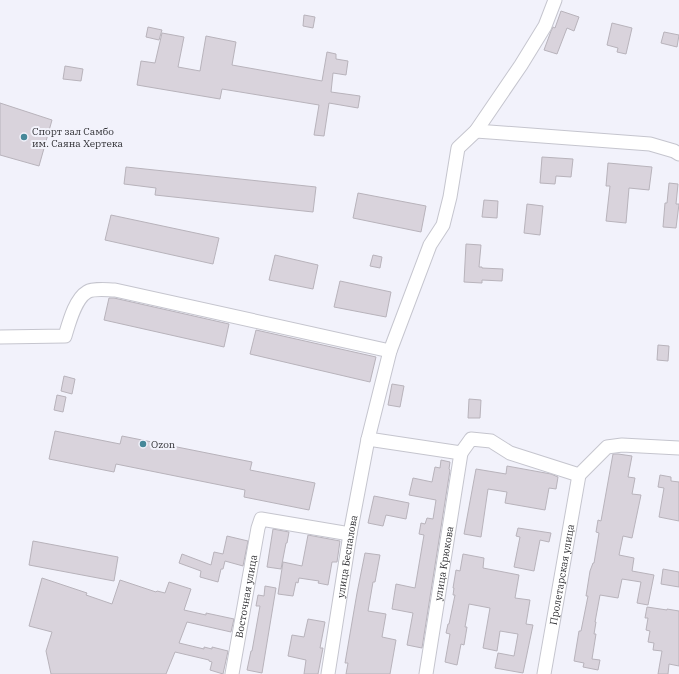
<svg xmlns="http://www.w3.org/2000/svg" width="679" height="674" viewBox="0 0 679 674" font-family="'IBM Plex Serif',serif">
  <rect width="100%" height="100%" fill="#f2f2fb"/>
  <!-- building -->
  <path fill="#d9d3dc" stroke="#b8b3bb" d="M561,11L579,17L574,31L567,28L557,54L544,50L551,31L553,27L555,28Z
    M304,15L315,17L313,28L303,26Z
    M612,23L632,28L626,54L617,52L618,48L607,45Z
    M148,27L162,30L159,40L146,37Z
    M664,32L679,35L677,47L661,43Z
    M162,33L184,37L178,67L200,71L206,36L236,42L232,65L322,81L327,52L336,54V59L348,61L346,75L333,73L331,92L360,96L358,108L329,103L324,136L314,135L319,105L222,89L220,99L137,85L141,61L155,63Z
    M65,66L83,69L81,81L63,79Z
    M0,103L52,120L39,166L0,155Z
    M542,157L573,159L571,177L556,176L555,184L540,183Z
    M608,163L652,167L649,190L629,188L626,223L606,221L610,186H606Z
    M126,167L316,187L313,212L155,195L156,188L124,184Z
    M669,183L678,184L676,204H679L676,228L663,227L665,203H667Z
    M358,193L426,206L421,232L353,218Z
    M484,200L498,201L497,218L482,217Z
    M527,204L543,206L540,235L524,233Z
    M111,215L219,238L213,264L105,240Z
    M466,244L481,245L479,267H482V268L503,269L502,281L482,280V283L464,282Z
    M275,255L318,265L313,289L269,280Z
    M373,255L382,257L380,268L370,266Z
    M340,281L391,292L386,317L334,307Z
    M109,298H114L229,324L224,347L104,320Z
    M256,330L376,357L370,382L250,354Z
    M658,345L669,346L668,361L657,360Z
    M64,376L75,379L72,394L61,391Z
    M392,384L404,386L400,407L388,405Z
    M57,395L66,397L63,412L54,410Z
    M469,399L481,400L480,418H468Z
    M55,431L120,444L122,436L252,462L250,470L315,483L309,510L244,497L245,490L116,464L114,472L49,459Z
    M613,454H618L632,456L628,477L635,478L632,494L641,495L632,538L623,536L619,555L634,558L632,571L654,575L648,605L637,603L641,582L622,579L618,598L600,595L595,622H596L594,634H596L592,659L600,660L598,670L583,667L584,663L574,661L579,631H581L588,596H586L590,571L593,563H594L599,533L596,532L598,520L601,521Z
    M441,460L450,462L449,469L450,470L422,648L407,645L413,613L392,609L396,584L415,588L424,535L419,534L421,523L425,524L427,518L433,519L436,500L409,495L413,478L432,482L435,467L440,468Z
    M507,466L551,474L558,477L556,489L549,488L545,510L505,503L507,492L488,489L481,537L464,534L476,469L506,474Z
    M660,475L671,477V481L679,482V521L659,517L664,488L658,487Z
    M374,496L409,503L406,519L386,515L383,526L368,523Z
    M518,528L551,533L549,542L540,540L534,571L514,567L520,537L516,536Z
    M273,529L289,532L287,543H286L281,569L267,567Z
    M308,535L340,541L337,562H332L328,585L318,583L319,581L299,578L298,583L296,582L293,596L278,594L283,562L302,566Z
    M227,536L248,541L243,566L225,561L223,569H221L218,582L200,577L201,571L179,563L182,554L211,565L214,552L223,554Z
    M33,541L118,557L114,581L29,565Z
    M365,553L380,555L375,582H373L368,611L386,614L382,637L396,640L390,674H346L348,663H345L357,593Z
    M463,554L484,558L483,568L519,575L515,598L530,600L526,624L533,625L523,673L495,668L498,653L514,656L518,634L500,631L497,651L483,648L490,608L469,604L465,627H467L464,645L461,644L457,665L445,662L450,634L446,633L448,624H449L455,595H453L454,588H453L456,570L460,571Z
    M663,569L679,572V587L661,584Z
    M42,578L87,593L86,595L112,604L120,580L156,592L157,591L165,593L169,582L191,589L184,610L206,615V613L234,619L231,632L187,622L179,643L204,649V647L212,649V647L228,651L223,674L210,670L212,662L209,661V660L175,652L166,674H51L46,651L52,632L29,626Z
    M265,586L276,588L262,673L247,670L251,651H252L260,606H256L258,595L264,596Z
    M647,607L667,610V609L679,611V666L669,664L668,674H658L662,651L653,650L654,643L648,642L650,631L646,630L648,618H645Z
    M308,619L325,622L320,648H323L318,674H304L306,660L288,656L292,635L304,637Z"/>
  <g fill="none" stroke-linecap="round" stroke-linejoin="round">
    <defs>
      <g id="street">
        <path d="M476,131L650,144L674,151L679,154"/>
        <path d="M0,337L65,336C69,323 75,299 87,292C94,288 107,290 115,290L390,351"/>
        <path d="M368,439L461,453L471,439L491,441L510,453L579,475L607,447L622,445L679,448"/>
        <path id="s1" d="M232,674L258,528L261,519L350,534"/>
        <path id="s2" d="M328,674L350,534L368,439L390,351L430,245L443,225L450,197L458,148L476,131L521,65L545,26L555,0"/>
        <path id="s3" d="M426,674L461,453"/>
        <path id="s4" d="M544,674L579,475"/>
      </g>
    </defs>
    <!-- street casing -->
    <use href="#street" stroke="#c5c5ce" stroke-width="15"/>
    <!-- street -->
    <use href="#street" stroke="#fff" stroke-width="13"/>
  </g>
  <!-- markers -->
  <g fill="#468899" stroke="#f2f2fb" stroke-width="1.5">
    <circle cx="24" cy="137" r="4"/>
    <circle cx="143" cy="444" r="4"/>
  </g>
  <g text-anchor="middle" stroke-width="4" stroke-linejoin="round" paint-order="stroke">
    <!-- poi labels -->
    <g font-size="10" fill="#2f2f33" stroke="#f2f2fb" text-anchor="start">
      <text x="32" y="135">Спорт зал Самбо<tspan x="32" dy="12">им. Саяна Хертека</tspan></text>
      <text x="151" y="448">Ozon</text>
    </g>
    <!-- street labels -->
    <g font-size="10" fill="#2f2f33" stroke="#f2f2fb">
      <text dy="4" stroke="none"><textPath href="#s2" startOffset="119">улица Беспалова</textPath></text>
      <text dy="4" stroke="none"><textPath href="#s3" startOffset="112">улица Крюкова</textPath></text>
      <text dy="4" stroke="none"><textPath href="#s4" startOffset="101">Пролетарская улица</textPath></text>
      <text dy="4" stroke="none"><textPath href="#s1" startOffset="79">Восточная улица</textPath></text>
    </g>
  </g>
</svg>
